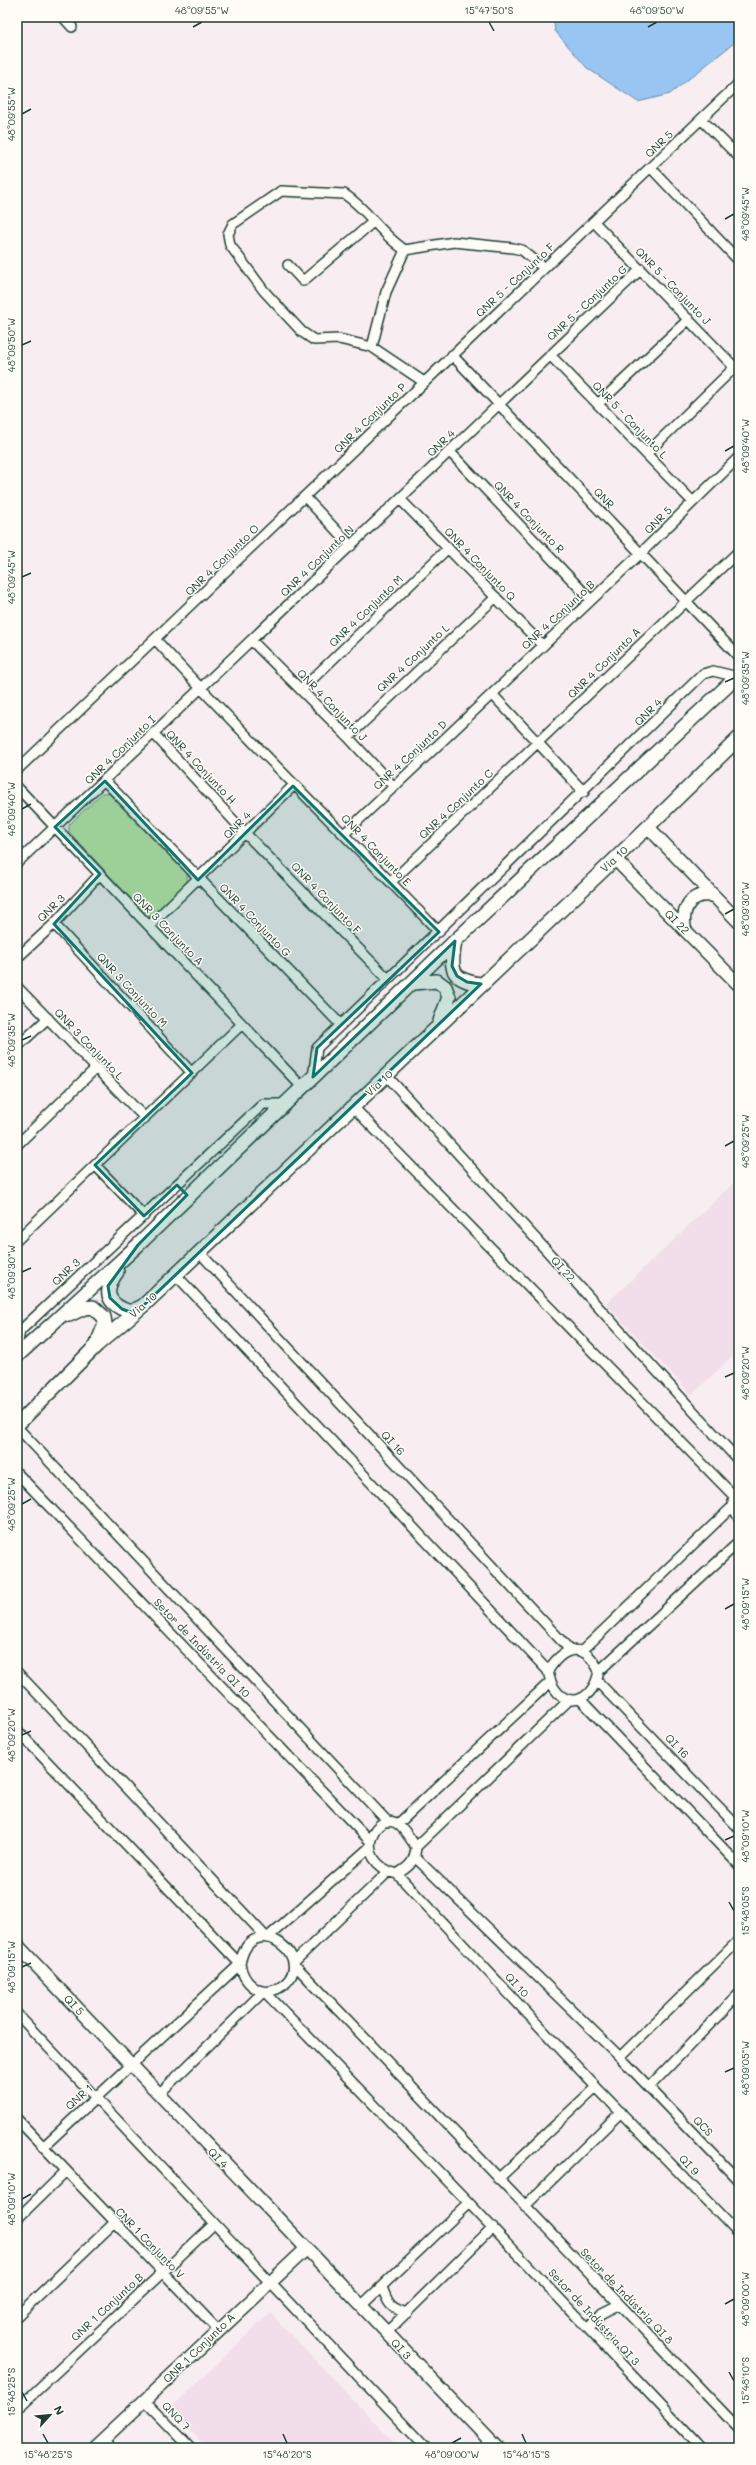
<svg xmlns="http://www.w3.org/2000/svg" width="756" height="2465" viewBox="0 0 756 2465" font-family="Mali,sans-serif">
  <rect width="100%" height="100%" fill="#f8eef1"/>
  <filter id="ink" filterUnits="userSpaceOnUse"><feTurbulence type="fractalNoise" baseFrequency=".025" numOctaves="2"/><feDisplacementMap in="SourceGraphic" scale="8" xChannelSelector="R" yChannelSelector="G"/><feConvolveMatrix kernelMatrix="1 2 1 2 8 2 1 2 1" color-interpolation-filters="sRGB"/></filter>
  <g filter="url(#ink)">
    <!-- built -->
    <path fill="#f2ddea" d="M739,1178V1350L692,1395L606,1304Z
      M270,2313L399,2448H207L170,2409Z"/>
    <!-- green -->
    <path fill="#c0e7a3" stroke="#70926c" d="M102,793H108L187,874V883L152,916L146,915L69,832V825Z"/>
    <!-- water -->
    <path fill="#98c5f2" stroke="#688fa6" d="M553,17H739V39L670,94L638,102L587,68L555,31Z"/>
    <g fill="none" stroke-linecap="round" stroke-linejoin="round">
      <defs>
        <path id="minor" d="M63,17L72,27
          M702,120L739,157
          M651,168L739,261
          M594,222L739,372
          M288,265L303,281L373,222
          M372,347L386,292L405,250
          M452,355L739,657
          M550,355L693,502
          M424,382L372,347L339,339L314,340L302,332L264,291L230,245L228,234L233,224L281,191L344,194C368,209 381,235 405,250L454,242L513,248L522,250L544,268
          M598,404L689,319
          M449,451L591,600
          M646,454L738,364
          M305,497L351,546
          M400,499L543,646
          M155,639C247,740 345,834 439,932
          M252,641L348,737L394,787
          M301,690L448,548
          M492,694L584,792
          M154,734L246,834L388,979
          M348,737L496,597
          M17,770L739,83
          M105,781L341,1025
          M17,787L302,1087
          M344,834L640,554L739,457
          M17,863L641,269
          M391,882L739,551
          M54,924L192,1073
          M149,926L293,786
          M17,958L54,924L100,874
          M17,987L145,1118
          M17,1047L48,1018
          M387,1076L739,1461
          M313,1077L317,1048L703,674L713,671L738,677
          M353,1107L733,1495
          M17,1145L96,1068
          M95,1165L144,1216
          M17,1240L242,1024
          M200,1253L570,1650
          M176,1275L548,1671
          M21,1353L18,1342L20,1331L263,1104H284
          M17,1427L388,1822
          M17,1473L369,1840
          M739,1488C730,1499 732,1507 739,1518
          M582,1651L732,1507
          M599,1671C585,1642 564,1645 548,1671C555,1710 592,1709 599,1671L739,1542
          M17,1672L267,1938L370,1847
          M597,1681L739,1828
          M580,1699L739,1865
          M17,1730L240,1964
          M398,1824L550,1682
          M416,1847C411,1840 406,1831 399,1825C376,1807 349,1861 397,1874C409,1867 415,1862 416,1847L568,1701
          M416,1858L620,2057L739,2181
          M388,1872L293,1963L739,2429
          M397,1874L596,2087L739,2234
          M17,2014L426,2448
          M620,2057L739,1940
          M649,2087L739,1994
          M159,2094L264,1991L469,2203L701,2448
          M17,2119L218,2330
          M43,2147L240,1964C251,1903 326,1963 277,1989C258,1998 243,1981 240,1964
          M498,2179L596,2087
          M525,2206L621,2112
          M17,2219L66,2171
          M382,2287C388,2304 390,2308 407,2313
          M361,2306L469,2203
          M17,2316L114,2223
          M589,2329L602,2313L618,2305
          M386,2333L493,2227
          M145,2401L191,2448
          M17,2409L214,2224
          M103,2440L111,2448"/>
        <path id="tertiary" d="M648,827L739,922
          M615,859L739,985
          M685,930C681,909 690,891 714,896
          M17,1945L497,2448
          M94,2448L305,2250"/>
        <path id="secondary" d="M455,941C450,969 450,980 481,984
          M413,983L437,981L445,987L449,997L440,1021
          M117,1272C103,1291 106,1304 130,1312L141,1307
          M69,1315L84,1308L93,1307L104,1317L105,1324L98,1341
          M17,1356L138,1245L455,941L739,675
          M17,1425L97,1345L145,1304L615,859L739,738"/>
      </defs>
      <!-- minor casing -->
      <use href="#minor" stroke="#1f3d34" stroke-width="12"/>
      <!-- tertiary casing -->
      <use href="#tertiary" stroke="#1f3d34" stroke-width="15"/>
      <!-- secondary casing -->
      <use href="#secondary" stroke="#1f3d34" stroke-width="16"/>
      <!-- minor -->
      <use href="#minor" stroke="#fdfcf7" stroke-width="9"/>
      <!-- tertiary -->
      <use href="#tertiary" stroke="#fdfcf7" stroke-width="12"/>
      <!-- secondary -->
      <use href="#secondary" stroke="#fdfcf7" stroke-width="13"/>
    </g>
  </g>
  <!-- marked area -->
  <path fill="#0f766e" fill-opacity="0.2" stroke="#0f766e" stroke-width="3" stroke-linejoin="round" d="M105,781L198,880L293,786L439,932L317,1048L313,1077L455,941L452,966L457,976L467,982L481,984L145,1304L130,1312L122,1309L110,1298L108,1286L138,1245L187,1195L177,1185L144,1216L95,1165L192,1073L54,924L100,874L55,827Z"/>
  <!-- ticks -->
  <path fill="none" stroke="#1f3d34" stroke-width="1.5" d="M489,22L494,31M193,27L202,22M648,27L657,22M22,114L31,109M725,219L734,214M22,345L31,341M725,451L734,446M22,577L31,573M725,682L734,678M22,809L31,804M725,914L734,909M22,1040L31,1036M725,1146L734,1141M22,1272L31,1268M725,1377L734,1373M22,1504L31,1499M725,1609L734,1604M22,1735L31,1731M725,1840L734,1836M729,1902L734,1911M22,1967L31,1963M725,2072L734,2068M22,2199L31,2194M725,2304L734,2299M729,2372L734,2381M22,2392L27,2401M43,2434L48,2443M283,2434L287,2443M522,2434L526,2443M452,2443L461,2438"/>
  <g text-anchor="middle" stroke-width="3" stroke-linejoin="round" paint-order="stroke">
    <!-- street labels -->
    <g font-size="11" fill="#1f3d34" stroke="#fdfcf7">
      <text transform="translate(659 144) rotate(-44)" y="4">QNR 5</text>
      <text transform="translate(515 280) rotate(-43)" y="4">QNR 5 - Conjunto F</text>
      <text transform="translate(673 286) rotate(46)" y="4">QNR 5 - Conjunto J</text>
      <text transform="translate(587 303) rotate(-43)" y="4">QNR 5 - Conjunto G</text>
      <text transform="translate(370 418) rotate(-44)" y="4">QNR 4 Conjunto P</text>
      <text transform="translate(630 420) rotate(46)" y="4">QNR 5 - Conjunto L</text>
      <text transform="translate(441 443) rotate(-44)" y="4">QNR 4</text>
      <text transform="translate(604 498) rotate(46)" y="4">QNR</text>
      <text transform="translate(529 517) rotate(46)" y="4">QNR 4 Conjunto R</text>
      <text transform="translate(658 520) rotate(-45)" y="4">QNR 5</text>
      <text transform="translate(222 560) rotate(-44)" y="4">QNR 4 Conjunto O</text>
      <text transform="translate(317 561) rotate(-44)" y="4">QNR 4 Conjunto N</text>
      <text transform="translate(480 564) rotate(46)" y="4">QNR 4 Conjunto Q</text>
      <text transform="translate(366 611) rotate(-44)" y="4">QNR 4 Conjunto M</text>
      <text transform="translate(558 615) rotate(-43)" y="4">QNR 4 Conjunto B</text>
      <text transform="translate(413 658) rotate(-43)" y="4">QNR 4 Conjunto L</text>
      <text transform="translate(604 663) rotate(-44)" y="4">QNR 4 Conjunto A</text>
      <text transform="translate(332 705) rotate(46)" y="4">QNR 4 Conjunto J</text>
      <text transform="translate(648 712) rotate(-45)" y="4">QNR 4</text>
      <text transform="translate(120 750) rotate(-44)" y="4">QNR 4 Conjunto I</text>
      <text transform="translate(410 755) rotate(-43)" y="4">QNR 4 Conjunto D</text>
      <text transform="translate(201 767) rotate(47)" y="4">QNR 4 Conjunto H</text>
      <text transform="translate(456 804) rotate(-43)" y="4">QNR 4 Conjunto C</text>
      <text transform="translate(237 825) rotate(-45)" y="4">QNR 4</text>
      <text transform="translate(376 850) rotate(46)" y="4">QNR 4 Conjunto E</text>
      <text transform="translate(614 859) rotate(-43)" y="4">Via 10</text>
      <text transform="translate(326 898) rotate(46)" y="4">QNR 4 Conjunto F</text>
      <text transform="translate(51 908) rotate(-45)" y="4">QNR 3</text>
      <text transform="translate(255 920) rotate(46)" y="4">QNR 4 Conjunto G</text>
      <text transform="translate(677 922) rotate(45)" y="4">QI 22</text>
      <text transform="translate(168 929) rotate(46)" y="4">QNR 3 Conjunto A</text>
      <text transform="translate(132 990) rotate(47)" y="4">QNR 3 Conjunto M</text>
      <text transform="translate(89 1044) rotate(46)" y="4">QNR 3 Conjunto L</text>
      <text transform="translate(379 1083) rotate(-43)" y="4">Via 10</text>
      <text transform="translate(563 1269) rotate(48)" y="4">QI 22</text>
      <text transform="translate(66 1272) rotate(-43)" y="4">QNR 3</text>
      <text transform="translate(143 1305) rotate(-41)" y="4">Via 10</text>
      <text transform="translate(393 1443) rotate(47)" y="4">QI 16</text>
      <text transform="translate(202 1648) rotate(46)" y="4">Setor de Indústria QI 10</text>
      <text transform="translate(677 1746) rotate(46)" y="4">QI 16</text>
      <text transform="translate(517 1985) rotate(47)" y="4">QI 10</text>
      <text transform="translate(74 2005) rotate(47)" y="4">QI 5</text>
      <text transform="translate(79 2097) rotate(-42)" y="4">QNR 1</text>
      <text transform="translate(703 2126) rotate(46)" y="4">QCS</text>
      <text transform="translate(218 2158) rotate(47)" y="4">QI 4</text>
      <text transform="translate(689 2165) rotate(46)" y="4">QI 9</text>
      <text transform="translate(150 2243) rotate(46)" y="4">CNR 1 Conjunto V</text>
      <text transform="translate(627 2296) rotate(46)" y="4">Setor de Indústria QI 8</text>
      <text transform="translate(107 2307) rotate(-43)" y="4">QNR 1 Conjunto B</text>
      <text transform="translate(594 2317) rotate(47)" y="4">Setor de Indústria QI 3</text>
      <text transform="translate(199 2348) rotate(-44)" y="4">QNR 1 Conjunto A</text>
      <text transform="translate(401 2349) rotate(46)" y="4">QI 3</text>
      <text transform="translate(176 2416) rotate(46)" y="4">QNQ 7</text>
    </g>
  </g>
  <!-- margin -->
  <rect width="756" height="2465" fill="none" stroke="#fdfcf7" stroke-width="44"/>
  <!-- north arrow -->
  <g transform="translate(50 2415) rotate(63)" stroke="#fdfcf7" stroke-width="3" paint-order="stroke">
  <path d="M0-3L7 15L0 10L-7 15Z" fill="#1f3d34"/>
  <text y="-6" font-size="11" font-weight="bold" text-anchor="middle" fill="#1f3d34">N</text>
  </g>
  <rect x="22" y="22" width="712" height="2421" fill="none" stroke="#1f3d34" stroke-width="1.5"/>
  <g font-size="10" text-anchor="middle" fill="#1f3d34">
    <text x="202" y="14">48°09'55"W</text>
    <text x="489" y="14">15°47'50"S</text>
    <text x="657" y="14">48°09'50"W</text>
    <text transform="translate(11 114) rotate(-90)" y="4">48°09'55"W</text>
    <text transform="translate(745 214) rotate(-90)" y="4">48°09'45"W</text>
    <text transform="translate(11 345) rotate(-90)" y="4">48°09'50"W</text>
    <text transform="translate(745 446) rotate(-90)" y="4">48°09'40"W</text>
    <text transform="translate(11 577) rotate(-90)" y="4">48°09'45"W</text>
    <text transform="translate(745 678) rotate(-90)" y="4">48°09'35"W</text>
    <text transform="translate(11 809) rotate(-90)" y="4">48°09'40"W</text>
    <text transform="translate(745 909) rotate(-90)" y="4">48°09'30"W</text>
    <text transform="translate(11 1040) rotate(-90)" y="4">48°09'35"W</text>
    <text transform="translate(745 1141) rotate(-90)" y="4">48°09'25"W</text>
    <text transform="translate(11 1272) rotate(-90)" y="4">48°09'30"W</text>
    <text transform="translate(745 1373) rotate(-90)" y="4">48°09'20"W</text>
    <text transform="translate(11 1504) rotate(-90)" y="4">48°09'25"W</text>
    <text transform="translate(745 1604) rotate(-90)" y="4">48°09'15"W</text>
    <text transform="translate(11 1735) rotate(-90)" y="4">48°09'20"W</text>
    <text transform="translate(745 1836) rotate(-90)" y="4">48°09'10"W</text>
    <text transform="translate(745 1911) rotate(-90)" y="4">15°48'05"S</text>
    <text transform="translate(11 1967) rotate(-90)" y="4">48°09'15"W</text>
    <text transform="translate(745 2068) rotate(-90)" y="4">48°09'05"W</text>
    <text transform="translate(11 2199) rotate(-90)" y="4">48°09'10"W</text>
    <text transform="translate(745 2299) rotate(-90)" y="4">48°09'00"W</text>
    <text transform="translate(745 2381) rotate(-90)" y="4">15°48'10"S</text>
    <text transform="translate(11 2392) rotate(-90)" y="4">15°48'25"S</text>
    <text x="48" y="2458">15°48'25"S</text>
    <text x="287" y="2458">15°48'20"S</text>
    <text x="452" y="2458">48°09'00"W</text>
    <text x="526" y="2458">15°48'15"S</text>
  </g>
</svg>
